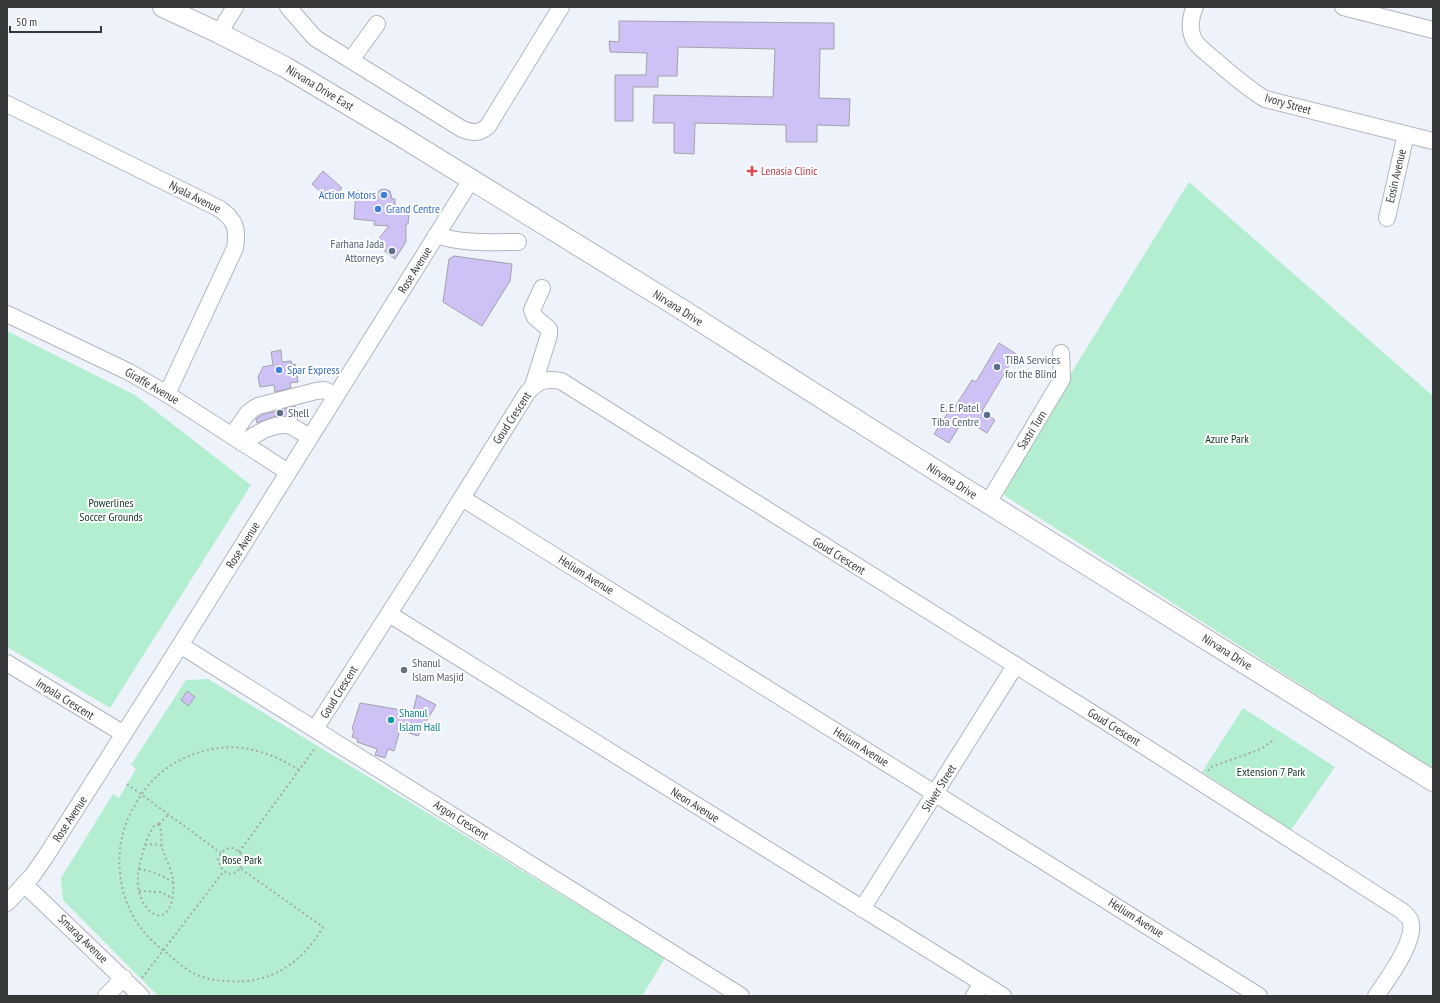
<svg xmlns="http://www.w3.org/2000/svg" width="1440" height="1003" viewBox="0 0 1440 1003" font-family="'PT Sans Narrow',sans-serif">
  <rect width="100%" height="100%" fill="#eef2fa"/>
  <!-- green -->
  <path fill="#b4eed1" d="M1189,182L1433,396V769L1005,496L1002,489L1004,482Z
    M7,331L135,395L251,485L110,708L7,647Z
    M208,679L665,958L642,996H158L63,900L61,878L113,794L119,798L136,769L131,765L186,680Z
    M1243,708L1335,767L1291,830L1202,772Z"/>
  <!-- building -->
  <path fill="#cec1f5" stroke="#a3a2a9" d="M619,21L834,23V49H820L819,98L850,99L849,126L817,125V142H786V125L695,123L694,154L674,153V123H653L654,95L773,97L775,49L678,47L677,76H658V87H633V121H615V75H646L647,53L610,52L609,41L619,42Z
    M323,171L342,188L331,201L312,184Z
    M384,189L390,191L392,199H395V212L409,213L408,224H406V242L395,259L375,243L389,226L374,225L375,221L354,219L356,191L377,193L380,190Z
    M454,256L512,264L510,281L482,326L443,302L449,259Z
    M999,343L1016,354L982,411L995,420L987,433L964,419L949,443L934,434L949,411L951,413L972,380L976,382Z
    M281,350L282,362L291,361L292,365L295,364L298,382L290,383L291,388L275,392L274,385L260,387L258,377L263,367L273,365L271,352Z
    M295,406L296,411L292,417L276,416L257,423L256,419L262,415Z
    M187,691L195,697L188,706L181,700Z
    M417,695L436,705L418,736L400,730L394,751L388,749L385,758L375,755L377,749L357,742L358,739L352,737L354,730L352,729L360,703L413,712Z"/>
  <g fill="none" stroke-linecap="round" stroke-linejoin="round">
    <defs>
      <path id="minor" d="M288,7L315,38L462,129C473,133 479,134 488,126L561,7
        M1195,7C1190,17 1189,30 1194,40C1199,48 1209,55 1216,61C1232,75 1247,88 1265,99L1433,141
        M1343,7L1433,30
        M219,33L235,7
        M351,60L377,24
        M7,104L220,209C236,221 238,229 235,248L167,394
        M1387,218L1406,134
        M436,235C463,244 490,242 518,242
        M7,314L129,372L167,394L288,472
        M533,386L549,335V329L535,317L532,310L542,288
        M232,436L247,414L253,409L258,406L316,391L324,390L336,395
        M242,443C255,435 274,421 291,426C297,429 304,434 310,437
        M462,498L1259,996
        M988,503L1062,379L1061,353
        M389,614L1003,996
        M180,645L741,996
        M7,663L124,734
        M315,729L422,562L527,393C537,381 545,378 561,381L1108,723L1402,911C1405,914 1409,917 1410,920C1418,939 1387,980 1376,996
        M24,884L141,996
        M7,903L32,876L46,856L174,655L471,180
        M862,909L1015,666
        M106,996L124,978
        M974,996L982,983"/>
      <path id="major" d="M163,7L219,33L285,67L399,135L678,307L951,480L1433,781"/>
    </defs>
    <!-- minor casing -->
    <use href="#minor" stroke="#b1b5bc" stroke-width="18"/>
    <!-- major casing -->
    <use href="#major" stroke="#b1b5bc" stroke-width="22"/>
    <!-- path -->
    <path stroke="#a5a9ae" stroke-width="2" stroke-dasharray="2 3" stroke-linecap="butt" d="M1208,771L1211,767L1261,749L1275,739
      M127,784L221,853
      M159,824C163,833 160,842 163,851C166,860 172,870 173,880C174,887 173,893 172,901C165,927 145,913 140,895C136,882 138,868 142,856C145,844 148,834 155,825Z
      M159,824L169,814
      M145,845L154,844L161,846
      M239,852L316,747
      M240,868L243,864L241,854L234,848L225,849L218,858C220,866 221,869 228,874L237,872L240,868L323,927C302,963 270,985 227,981C217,981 207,979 197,975C186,970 177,962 168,954C157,946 146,936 138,924C115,891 113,841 134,807C145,786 161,769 182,759C224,739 261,746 299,770
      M139,869C151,871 162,875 173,882
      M139,891L161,892L172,898
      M142,978L224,871"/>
    <!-- minor -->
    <use href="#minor" stroke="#fff" stroke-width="16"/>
    <!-- major -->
    <use href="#major" stroke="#fff" stroke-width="20"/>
  </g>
  <!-- markers -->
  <path fill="#e0444e" stroke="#fff" stroke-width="1.5" d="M750 165h4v4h4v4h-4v4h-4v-4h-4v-4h4z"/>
  <g fill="#3f7fe0" stroke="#fff" stroke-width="1.5">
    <circle cx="384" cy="195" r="4"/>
    <circle cx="378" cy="209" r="4"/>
    <circle cx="279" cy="370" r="4"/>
  </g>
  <g fill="#5c6f8a" stroke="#fff" stroke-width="1.5">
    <circle cx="392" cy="251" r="4"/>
    <circle cx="997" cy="367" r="4"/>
    <circle cx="280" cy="413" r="4"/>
    <circle cx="987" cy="415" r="4"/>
  </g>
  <circle fill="#6b7280" stroke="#fff" stroke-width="1.5" cx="404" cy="670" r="4"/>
  <circle fill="#0f9aa8" stroke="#fff" stroke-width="1.5" cx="391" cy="720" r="4"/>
  <g text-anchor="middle" stroke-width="4" stroke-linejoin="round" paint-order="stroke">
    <!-- street labels -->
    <g font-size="12" fill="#36383a" stroke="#fff">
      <text transform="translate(320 88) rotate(31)" y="4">Nirvana Drive East</text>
      <text transform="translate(1288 104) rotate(16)" y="4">Ivory Street</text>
      <text transform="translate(1396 176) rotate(-77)" y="4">Eosin Avenue</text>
      <text transform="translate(195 197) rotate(27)" y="4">Nyala Avenue</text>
      <text transform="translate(415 270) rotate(-58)" y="4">Rose Avenue</text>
      <text transform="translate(678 308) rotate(32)" y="4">Nirvana Drive</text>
      <text transform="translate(152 386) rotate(30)" y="4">Giraffe Avenue</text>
      <text transform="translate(512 418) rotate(-57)" y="4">Goud Crescent</text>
      <text transform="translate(1032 430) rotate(-58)" y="4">Sastri Turn</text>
      <text transform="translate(952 481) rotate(32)" y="4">Nirvana Drive</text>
      <text transform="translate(243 545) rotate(-58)" y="4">Rose Avenue</text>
      <text transform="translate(839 556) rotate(32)" y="4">Goud Crescent</text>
      <text transform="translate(586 575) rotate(32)" y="4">Helium Avenue</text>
      <text transform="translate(1227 652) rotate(32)" y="4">Nirvana Drive</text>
      <text transform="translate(339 692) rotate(-58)" y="4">Goud Crescent</text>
      <text transform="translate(65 699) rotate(32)" y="4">Impala Crescent</text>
      <text transform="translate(1114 727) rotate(32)" y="4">Goud Crescent</text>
      <text transform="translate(861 747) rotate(32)" y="4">Helium Avenue</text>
      <text transform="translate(939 788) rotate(-58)" y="4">Silwer Street</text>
      <text transform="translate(695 805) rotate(32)" y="4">Neon Avenue</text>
      <text transform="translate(70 819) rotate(-57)" y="4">Rose Avenue</text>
      <text transform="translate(461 820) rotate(32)" y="4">Argon Crescent</text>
      <text transform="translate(1136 918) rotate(32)" y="4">Helium Avenue</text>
      <text transform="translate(83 939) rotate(44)" y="4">Smarag Avenue</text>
    </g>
    <!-- health labels -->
    <g font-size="12" fill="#be3a42" stroke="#fff" text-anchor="start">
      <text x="761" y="175">Lenasia Clinic</text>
    </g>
    <!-- shop labels -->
    <g font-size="12" fill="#366cbe" stroke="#fff" text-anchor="start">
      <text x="376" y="199" text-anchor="end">Action Motors</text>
      <text x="386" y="213">Grand Centre</text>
      <text x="287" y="374">Spar Express</text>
    </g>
    <!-- service labels -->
    <g font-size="12" fill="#4e5e75" stroke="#fff" text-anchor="end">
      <text x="384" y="248">Farhana Jada<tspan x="384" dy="14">Attorneys</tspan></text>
      <text x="1005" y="364" text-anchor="start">TIBA Services<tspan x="1005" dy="14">for the Blind</tspan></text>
      <text x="979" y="412">E. E. Patel<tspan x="979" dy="14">Tiba Centre</tspan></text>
      <text x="288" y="417" text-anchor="start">Shell</text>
    </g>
    <!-- park labels -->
    <g font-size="12" fill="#113425" stroke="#fff">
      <text x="1227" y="443">Azure Park</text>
      <text x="111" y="507">Powerlines<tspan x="111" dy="14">Soccer Grounds</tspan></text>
      <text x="1271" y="776">Extension 7 Park</text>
      <text x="242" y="864">Rose Park</text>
    </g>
    <!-- worship labels -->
    <g font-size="12" fill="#5b616d" stroke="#fff" text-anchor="start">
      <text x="412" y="667">Shanul<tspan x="412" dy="14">Islam Masjid</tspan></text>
    </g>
    <!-- culture labels -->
    <g font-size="12" fill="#0d838f" stroke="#fff" text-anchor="start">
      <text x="399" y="717">Shanul<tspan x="399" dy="14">Islam Hall</tspan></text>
    </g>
  </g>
  <!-- border -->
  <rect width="1440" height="1003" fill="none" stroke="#36383a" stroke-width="16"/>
  <!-- scale -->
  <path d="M10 26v6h91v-6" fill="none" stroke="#36383a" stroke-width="2"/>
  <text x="16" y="26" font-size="12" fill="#36383a" stroke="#ffffff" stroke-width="3" paint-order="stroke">50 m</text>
</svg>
